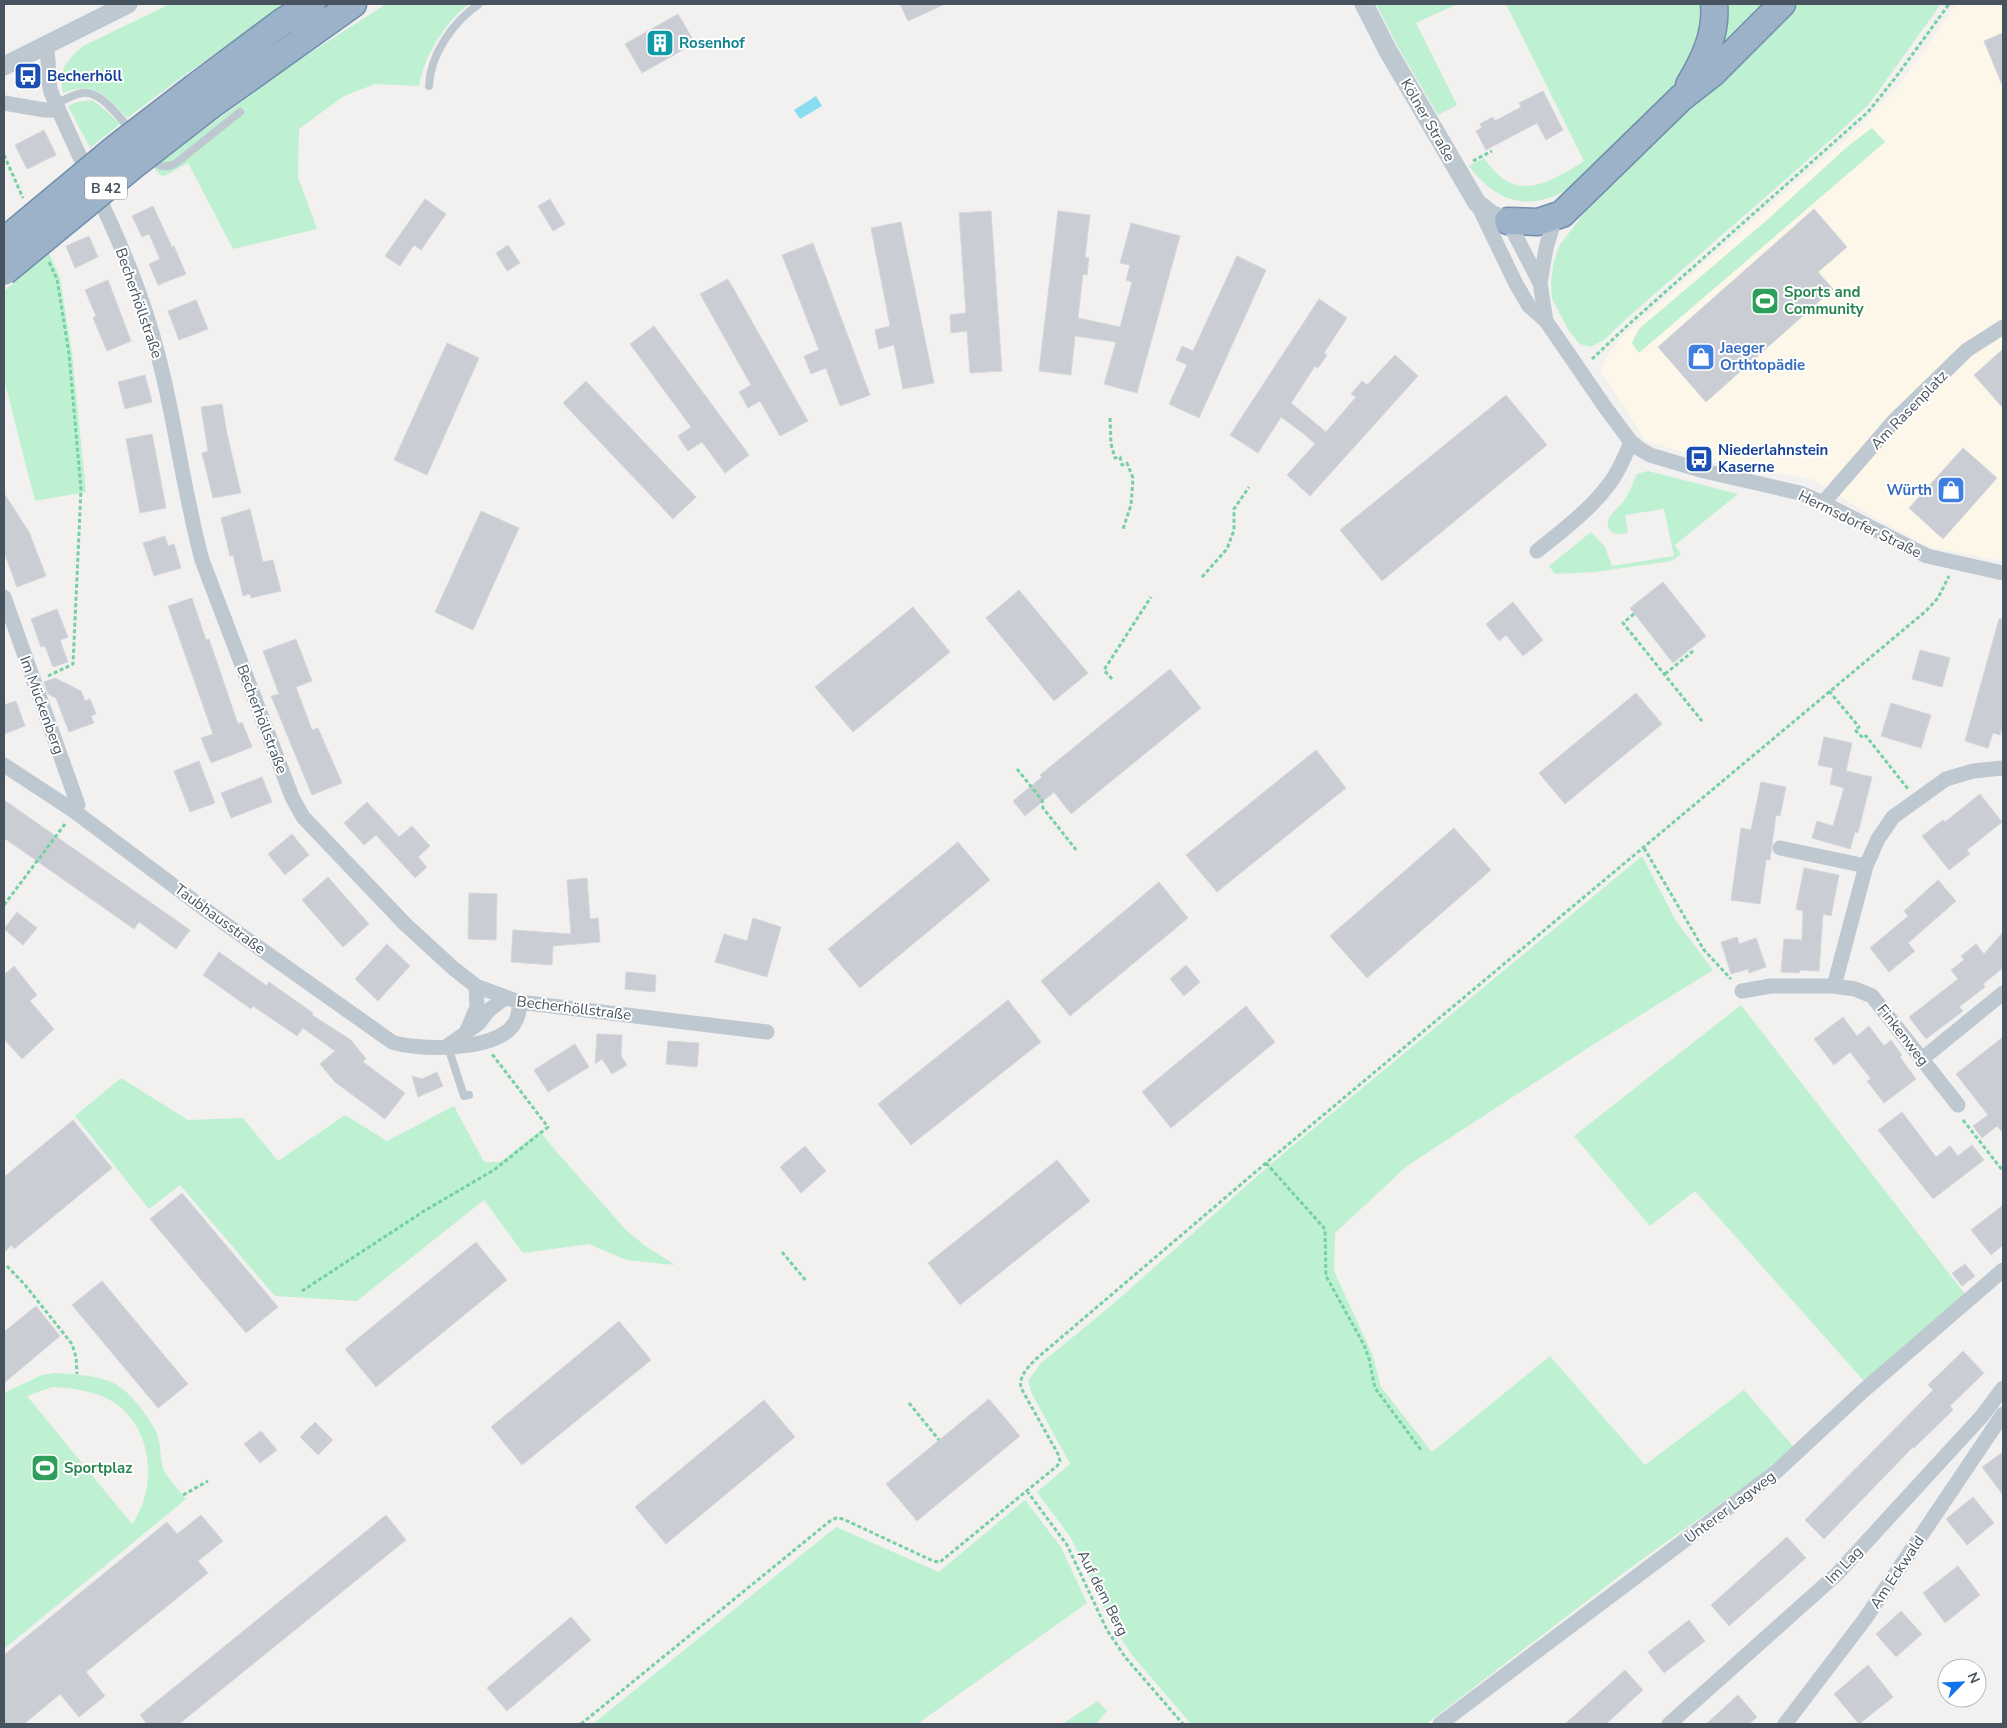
<svg xmlns="http://www.w3.org/2000/svg" width="2007" height="1728" viewBox="0 0 2007 1728" font-family="'Nunito Sans',sans-serif">
  <rect width="100%" height="100%" fill="#f3f0f0"/>
  <!-- commercial -->
  <path fill="#fdf7ea" d="M1956,4H2003V561L1930,547L1875,518L1812,479L1717,463L1645,440L1601,371L1609,353L1625,334L1862,125L1902,82Z"/>
  <!-- green -->
  <path fill="#bef1d1" fill-rule="evenodd" d="M170,4H289L186,74L127,118C108,97 94,80 63,93C58,70 66,61 83,46Z
    M386,4H469C445,22 424,56 419,86L375,84L344,96L299,129L298,177L317,229L233,249L188,163L164,176L160,175L153,167L296,62Z
    M1376,4H1457L1416,23L1457,105L1438,115L1399,49Z
    M1506,4H1705V23L1686,74L1574,185C1533,213 1498,205 1469,166L1484,158C1515,204 1546,185 1584,161Z
    M1720,4H1769L1721,52Z
    M1791,4H1941L1869,104L1834,137L1627,318L1604,340L1590,347L1580,344L1569,331L1552,299L1551,283L1553,265L1559,246L1591,204Z
    M92,100L108,112L120,124L90,148L68,106L77,102Z
    M1872,128L1885,142L1639,353L1632,343L1639,329L1767,220L1848,146Z
    M49,253L60,278L72,353L86,492L35,501L4,379V291Z
    M1648,471L1738,494L1675,545L1681,554L1672,561L1595,572L1555,574L1549,566L1591,532L1605,547L1612,566L1674,556L1664,509L1625,515L1628,532C1618,537 1603,532 1609,518C1612,512 1621,506 1625,499C1630,492 1633,482 1637,474Z
    M1642,856L1676,921L1713,970L1594,1044L1407,1166L1335,1233L1334,1271L1373,1356L1381,1387L1432,1452L1550,1356L1645,1465L1744,1390L1793,1446L1779,1459L1756,1478L1630,1568L1426,1724H1191L1132,1655L1111,1623L1071,1538L1037,1492L1070,1464L1032,1394L1028,1381L1040,1364L1113,1304L1272,1163Z
    M1741,1005L1965,1294L1864,1381L1695,1191L1650,1226L1574,1136Z
    M121,1078L188,1120L243,1118L278,1161L345,1115L387,1141L454,1106L484,1162H500L540,1131L555,1150L626,1230L644,1245L675,1265L626,1260L589,1244L523,1253L484,1200L357,1301L275,1296L180,1185L149,1209L75,1116Z
    M55,1373C73,1374 92,1375 109,1381C127,1387 150,1417 157,1434C161,1445 160,1457 163,1468C166,1476 180,1492 186,1499L4,1649V1393L42,1375ZM52,1387C71,1388 87,1390 104,1397C152,1419 160,1484 132,1524L27,1396Z
    M1025,1500L1061,1547L1087,1603L917,1724H593L836,1527L939,1572Z
    M1098,1701L1107,1711L1096,1724H1062Z"/>
  <!-- water -->
  <path fill="#8adcf0" d="M816,96L822,106L800,119L794,110Z"/>
  <!-- building -->
  <path fill="#cacdd3" stroke="#d4d7dc" d="M900,4H945L908,21Z
    M678,14L695,43L642,73L625,44Z
    M2003,33V87L1984,41Z
    M1543,91L1563,130L1546,140L1537,123L1486,150L1476,131L1482,128L1480,124L1493,117L1495,121L1521,107L1519,103Z
    M44,130L56,155L27,169L15,145Z
    M425,199L446,214L421,250L414,245L400,266L385,256Z
    M550,199L565,224L553,231L538,206Z
    M153,206L172,247L174,246L186,274L158,285L149,264L160,259L149,234L142,237L132,216Z
    M1814,209L1847,247L1818,272L1833,289L1706,402L1658,347Z
    M991,211L1002,371L970,373L967,331L951,333L950,315L966,313L959,213Z
    M1058,211L1090,215L1085,257L1089,258L1087,275L1083,274L1078,318L1120,327L1132,282L1126,280L1130,265L1120,263L1131,223L1180,236L1137,393L1104,384L1116,342L1075,336L1071,375L1039,371Z
    M901,222L934,383L903,389L894,345L879,349L875,330L890,326L871,228Z
    M89,236L98,257L75,268L66,246Z
    M813,243L870,395L840,406L826,368L811,374L804,356L819,350L782,255Z
    M508,245L520,263L507,271L496,253Z
    M1237,256L1266,270L1199,418L1169,404L1187,365L1176,360L1182,346L1193,351Z
    M728,279L808,421L780,436L760,401L748,408L739,392L751,385L700,294Z
    M108,280L131,341L107,351L93,318L96,316L85,290Z
    M1319,299L1347,318L1324,353L1327,355L1318,368L1315,366L1291,403L1326,432L1356,397L1351,394L1362,381L1367,385L1395,355L1418,376L1310,496L1287,475L1315,444L1304,434L1281,417L1258,453L1230,435Z
    M196,300L208,329L179,340L168,311Z
    M654,326L749,455L725,473L702,442L688,451L678,436L691,427L630,344Z
    M447,343L479,358L427,475L394,460Z
    M2003,349V408L1974,375Z
    M145,375L152,402L125,409L118,382Z
    M586,381L696,497L673,519L563,403Z
    M1506,395L1547,445L1382,581L1340,530Z
    M222,404L227,434L241,493L213,498L202,453L208,451L201,407Z
    M152,434L166,508L140,513L126,439Z
    M1963,448L1997,478L1943,539L1909,508Z
    M4,493L29,532L46,576L17,587L4,552Z
    M250,509L263,562L273,560L281,591L251,598L250,594L243,596L233,555L230,556L221,518Z
    M481,511L519,528L473,630L435,612Z
    M165,536L168,546L174,544L181,568L154,576L143,543Z
    M1663,582L1706,636L1673,663L1630,608Z
    M1019,590L1088,673L1054,701L986,618Z
    M192,598L206,640L209,639L238,724L242,722L252,747L211,763L201,738L213,734L168,606Z
    M1513,602L1543,640L1523,656L1506,635L1499,641L1486,624Z
    M913,607L950,652L853,732L815,687Z
    M57,609L68,637L60,640L68,662L53,667L45,646L41,647L31,619Z
    M1999,619H2003V725L2000,735L1993,733L1988,748L1965,741Z
    M296,639L312,681L296,687L312,730L318,728L342,783L312,795L271,696L279,694L263,651Z
    M1920,650L1950,658L1942,687L1912,679Z
    M1170,669L1201,708L1071,814L1054,792L1025,816L1013,801L1042,777L1040,775Z
    M55,678L81,691L85,701L90,699L96,714L91,716L94,723L69,732L56,698L48,694L44,682Z
    M1636,693L1662,724L1565,804L1539,773Z
    M16,701L25,726L4,734V705Z
    M1891,703L1931,715L1921,748L1881,736Z
    M1824,737L1852,743L1846,771L1872,777L1858,833L1855,832L1850,849L1812,838L1817,821L1833,826L1844,788L1830,784L1833,768L1818,765Z
    M1316,750L1346,788L1217,892L1186,855Z
    M199,761L215,803L190,812L174,771Z
    M262,777L272,802L231,818L221,793Z
    M1761,782L1786,787L1780,816L1776,815L1770,860H1766L1760,904L1731,900L1741,828L1751,830Z
    M1980,794L2002,822L1967,850L1970,854L1949,870L1922,836L1943,820L1945,822Z
    M4,800L190,930L176,949L139,922L134,929L4,838Z
    M367,802L399,837L412,826L430,846L418,857L427,867L415,878L376,835L364,845L344,823Z
    M1454,828L1491,870L1367,978L1330,936Z
    M292,834L309,855L285,875L268,854Z
    M958,842L990,880L860,988L828,949Z
    M1804,868L1839,875L1831,916L1823,914L1819,971L1800,970L1799,973L1781,972L1784,939L1802,940L1803,911L1796,909Z
    M328,877L369,924L343,947L302,900Z
    M587,878L590,919L598,918L600,942L553,946L552,965L511,962L513,930L571,934L567,880Z
    M1938,880L1956,901L1908,943L1915,951L1889,972L1870,948L1908,916L1904,911Z
    M1159,882L1188,918L1070,1016L1041,981Z
    M469,893L497,894L496,940L468,939Z
    M17,912L37,928L23,945L4,929Z
    M753,918L781,927L767,977L715,962L724,934L747,941Z
    M2003,932V968L1983,984L1985,987L1959,1007L1963,1011L1926,1039L1909,1017L1958,979L1951,970L1964,960L1961,956L1976,944L1984,954Z
    M1737,937L1739,944L1756,938L1766,967L1749,973L1748,969L1731,974L1721,942Z
    M387,944L410,966L378,1001L355,979Z
    M219,952L267,986L269,982L313,1013L312,1015L351,1040L366,1059L363,1062L405,1093L385,1119L335,1082L320,1064L335,1051L303,1028L297,1036L253,1006L251,1009L203,975Z
    M1186,965L1200,982L1184,996L1170,979Z
    M14,966L37,995L30,1001L54,1029L22,1059L4,1039V975Z
    M626,972L656,975L655,992L625,989Z
    M1008,1000L1041,1042L911,1145L878,1104Z
    M1246,1006L1275,1042L1171,1128L1142,1092Z
    M1843,1017L1857,1036L1869,1026L1884,1046L1891,1040L1902,1055L1900,1057L1916,1079L1884,1103L1867,1081L1871,1079L1850,1052L1834,1065L1814,1039Z
    M597,1034L622,1035L621,1056L627,1065L612,1074L602,1059L595,1064Z
    M2003,1037V1133L1997,1126L1982,1138L1973,1126L1988,1115L1956,1074Z
    M668,1041L699,1043L697,1067L666,1064Z
    M575,1044L589,1067L548,1092L534,1070Z
    M437,1072L443,1086L418,1097L412,1076L422,1079Z
    M1902,1112L1936,1157L1950,1146L1958,1156L1972,1145L1984,1160L1933,1199L1878,1130Z
    M73,1120L112,1168L14,1249L12,1245L4,1252V1177Z
    M805,1146L826,1171L801,1193L780,1167Z
    M1057,1160L1090,1201L960,1305L928,1263Z
    M182,1193L278,1307L246,1333L150,1219Z
    M2003,1205V1245L1991,1255L1971,1230Z
    M476,1242L507,1280L376,1387L345,1349Z
    M1965,1264L1975,1276L1962,1286L1952,1273Z
    M102,1281L188,1384L158,1408L72,1305Z
    M36,1306L60,1336L4,1383V1332Z
    M619,1321L651,1360L522,1465L491,1427Z
    M1963,1351L1984,1373L1950,1406L1953,1410L1914,1448L1913,1447L1824,1539L1805,1520L1933,1390L1928,1385Z
    M989,1399L1020,1436L917,1521L886,1484Z
    M764,1400L795,1437L666,1544L635,1507Z
    M315,1422L333,1440L318,1455L300,1437Z
    M261,1431L277,1450L260,1463L244,1444Z
    M2003,1452V1495L1982,1467Z
    M1973,1497L1994,1523L1967,1545L1946,1519Z
    M201,1515L223,1541L198,1561L208,1573L86,1672L105,1696L79,1717L60,1694L24,1724H4V1655L167,1522L177,1534Z
    M386,1515L406,1540L179,1724H147L140,1715Z
    M1787,1537L1806,1558L1729,1626L1711,1605Z
    M1958,1566L1980,1595L1945,1623L1923,1593Z
    M1901,1611L1922,1634L1896,1657L1876,1634Z
    M571,1617L591,1640L507,1711L487,1688Z
    M1689,1620L1705,1641L1664,1673L1648,1652Z
    M1868,1665L1893,1697L1859,1724L1834,1694Z
    M1625,1670L1643,1690L1606,1724H1565Z
    M1738,1695L1757,1717L1749,1724H1706Z"/>
  <g fill="none" stroke-linecap="round" stroke-linejoin="round">
    <defs>
      <path id="trunk" d="M1689,85C1704,60 1717,33 1714,4
        M195,87L282,22L312,4
        M210,106L353,4
        M1508,221L1538,222L1562,214L1681,98L1713,73L1782,4"/>
    </defs>
    <!-- trunk casing -->
    <use href="#trunk" stroke="#728fad" stroke-width="29"/>
    <!-- path -->
    <path stroke="#75d1a2" stroke-width="3" stroke-dasharray="4 2.5" stroke-linecap="butt" d="M4,155L23,198
      M1473,161L1492,151
      M1592,359L1628,325L1868,112L1896,77L1949,4
      M1110,418L1111,444L1115,458L1120,457L1122,465L1127,463L1133,478L1131,505L1123,529
      M1202,577L1227,549L1234,530V509L1249,487
      M1634,614L1623,623L1702,721
      M1665,674L1692,652L1690,649
      M48,676L73,664L81,489L69,354L57,279L49,262
      M1112,679L1104,670L1151,597
      M1829,691L1859,727L1855,730L1863,738L1866,736L1908,789
      M1017,769L1042,800L1043,808L1077,851
      M1644,848L1704,950L1731,979
      M4,905L65,824
      M1963,1120L2003,1171
      M1266,1163L1325,1229L1326,1276L1364,1345L1369,1359L1375,1388L1421,1450
      M782,1252L807,1282
      M7,1266L25,1285L72,1344L76,1357L77,1374
      M302,1291L424,1211L494,1170L548,1127L492,1054
      M909,1403L939,1440
      M1027,1491L1067,1545L1107,1630L1125,1657L1183,1724
      M183,1495L208,1481
      M581,1724L830,1521L836,1518L843,1519L933,1561L940,1562L1057,1466L1060,1461L1058,1454L1021,1388C1019,1376 1027,1368 1036,1359L1266,1163L1926,611L1938,598L1949,576"/>
    <!-- service -->
    <path stroke="#bec8d0" stroke-width="8" d="M429,86C430,54 454,21 479,4
      M56,104C64,100 72,95 82,93C101,90 120,118 131,131
      M150,156C158,166 163,169 175,164L240,112
      M448,1047L464,1096L469,1095"/>
    <!-- minor -->
    <path stroke="#bec8d0" stroke-width="15" d="M45,45C51,59 46,77 51,92C83,169 125,243 149,323C173,400 181,482 202,560L292,797L303,817L405,924L453,968L476,986L519,1002L767,1032
      M4,103L45,110H58
      M1477,203L1516,284L1529,306L1546,321L1605,407L1631,442L1640,449L1650,455L1704,471L1800,493L1823,503L1927,556L2003,573
      M1508,221L1540,283
      M1546,321L1540,283L1546,248L1555,218
      M1823,503L1894,421L1967,350L2003,327
      M1537,551C1563,530 1590,510 1610,483C1619,471 1625,456 1631,442
      M4,597L78,805L74,811
      M4,765L74,811L210,913L392,1042C419,1051 497,1051 514,1024C519,1017 519,1010 519,1002
      M1780,848L1866,866
      M1834,986L1855,989L1872,996L1958,1105
      M1742,991L1771,986H1834L1866,866L1878,839L1893,817L1946,779L1973,771L2003,768
      M471,1029L478,1024L489,1010L505,998
      M446,1047L466,1033L477,1007L476,986
      M1922,1059L2003,993
      M1440,1724L1777,1471L1863,1391L2003,1270
      M1669,1724L1836,1575L1982,1416L2003,1388
      M1785,1724L1865,1619L2003,1414"/>
    <!-- tertiary -->
    <path stroke="#bec8d0" stroke-width="19" d="M1364,4L1388,51L1477,203L1491,214L1508,221
      M4,66L128,4"/>
    <!-- trunk -->
    <use href="#trunk" stroke="#9bb2c8" stroke-width="26"/>
    <defs>
      <path id="trunk-bridge" d="M4,241L117,147L195,87
        M4,272L134,165L210,106"/>
    </defs>
    <!-- trunk-bridge casing -->
    <use href="#trunk-bridge" stroke="#728fad" stroke-width="29" stroke-linecap="butt"/>
    <!-- trunk-bridge -->
    <use href="#trunk-bridge" stroke="#9bb2c8" stroke-width="26"/>
  </g>
  <!-- icons -->
  <defs>
    <symbol id="building-square" viewBox="-11 -11 22 22"><rect x="-9" y="-9" width="18" height="18" rx="4" fill="#0f9aa8" stroke="#fff"/><path d="M-4-6H4V6H1V3H-1V6H-4ZM-2.5-4.3h1.7v1.8h-1.7ZM.8-4.3h1.7v1.8H.8ZM-2.5-1h1.7V.8h-1.7ZM.8-1h1.7V.8H.8Z" fill="#fff"/></symbol>
    <symbol id="bus-square" viewBox="-11 -11 22 22"><rect x="-9" y="-9" width="18" height="18" rx="4" fill="#1a4fb4" stroke="#fff"/><path d="M-5-6H5V4H4V6H2V4H-2V6H-4V4H-5ZM-3.5-4V0h7V-4ZM-3.5 1.2v1.5H-2V1.2ZM2 1.2v1.5H3.5V1.2Z" fill="#fff"/></symbol>
    <symbol id="stadium-square" viewBox="-11 -11 22 22"><rect x="-9" y="-9" width="18" height="18" rx="4" fill="#2e9e5b" stroke="#fff"/><path d="M0-5a6.5 5 0 1 0 0 10a6.5 5 0 1 0 0-10ZM-3.5-1.8h7v3.6h-7Z" fill="#fff"/></symbol>
    <symbol id="shop-square" viewBox="-11 -11 22 22"><rect x="-9" y="-9" width="18" height="18" rx="4" fill="#3f7fe0" stroke="#fff"/><path d="M-5-2.5h2.3a2.7 3.5 0 0 1 5.4 0H5L5.5 6h-11ZM-1.5-2.5h3a1.5 2.3 0 0 0-3 0Z" fill="#fff"/></symbol>
  </defs>
  <g fill-rule="evenodd">
    <use href="#building-square" x="644" y="27" width="32" height="32"/>
    <use href="#bus-square" x="12" y="60" width="32" height="32"/>
    <use href="#stadium-square" x="1749" y="285" width="32" height="32"/>
    <use href="#shop-square" x="1685" y="341" width="32" height="32"/>
    <use href="#bus-square" x="1683" y="443" width="32" height="32"/>
    <use href="#shop-square" x="1935" y="474" width="32" height="32"/>
    <use href="#stadium-square" x="29" y="1452" width="32" height="32"/>
  </g>
  <g text-anchor="middle" stroke-width="4" stroke-linejoin="round" paint-order="stroke">
    <!-- shield labels -->
    <rect fill="#fff" stroke="#7e878f" stroke-width="1" x="85" y="176.5" width="42" height="23" rx="4"/>
    <g font-size="14" font-weight="bold" fill="#47545f">
      <text x="106" y="193">B 42</text>
    </g>
    <!-- culture labels -->
    <g font-size="15" font-weight="bold" fill="#0d838f" stroke="#fff" text-anchor="start">
      <text x="679" y="48">Rosenhof</text>
    </g>
    <!-- transit labels -->
    <g font-size="15" font-weight="bold" fill="#164399" stroke="#fff" text-anchor="start">
      <text x="47" y="81">Becherhöll</text>
      <text x="1718" y="455">Niederlahnstein<tspan x="1718" dy="17">Kaserne</tspan></text>
    </g>
    <!-- street labels -->
    <g font-size="15" fill="#47545f" stroke="#fff">
      <text transform="translate(1428 120) rotate(60)" y="5">Kölner Straße</text>
      <text transform="translate(139 303) rotate(71)" y="5">Becherhöllstraße</text>
      <text transform="translate(1909 410) rotate(-46)" y="5">Am Rasenplatz</text>
      <text transform="translate(1860 524) rotate(26)" y="5">Hermsdorfer Straße</text>
      <text transform="translate(42 705) rotate(70)" y="5">Im Mückenberg</text>
      <text transform="translate(262 719) rotate(69)" y="5">Becherhöllstraße</text>
      <text transform="translate(220 919) rotate(36)" y="5">Taubhausstraße</text>
      <text transform="translate(574 1008) rotate(7)" y="5">Becherhöllstraße</text>
      <text transform="translate(1903 1035) rotate(52)" y="5">Finkenweg</text>
      <text transform="translate(1730 1507) rotate(-37)" y="5">Unterer Lagweg</text>
      <text transform="translate(1844 1565) rotate(-46)" y="5">Im Lag</text>
      <text transform="translate(1897 1572) rotate(-56)" y="5">Am Eckwald</text>
      <text transform="translate(1103 1593) rotate(63)" y="5">Auf dem Berg</text>
    </g>
    <!-- leisure labels -->
    <g font-size="15" font-weight="bold" fill="#27864d" stroke="#fff" text-anchor="start">
      <text x="1784" y="297">Sports and<tspan x="1784" dy="17">Community</tspan></text>
      <text x="64" y="1473">Sportplaz</text>
    </g>
    <!-- shop labels -->
    <g font-size="15" font-weight="bold" fill="#366cbe" stroke="#fff" text-anchor="start">
      <text x="1720" y="353">Jaeger<tspan x="1720" dy="17">Orthtopädie</tspan></text>
      <text x="1932" y="495" text-anchor="end">Würth</text>
    </g>
  </g>
  <!-- border -->
  <rect width="2007" height="1728" fill="none" stroke="#47545f" stroke-width="10"/>
  <!-- north arrow -->
  <g transform="translate(1962 1683) rotate(66)"><circle r="24" fill="#ffffff" stroke="#b5bbbf"/>
  <path d="M0-4L9 19L0 12L-9 19Z" fill="#1274eb"/>
  <text y="-8" font-size="14" font-weight="bold" text-anchor="middle" fill="#47545f">N</text>
  </g>
</svg>
